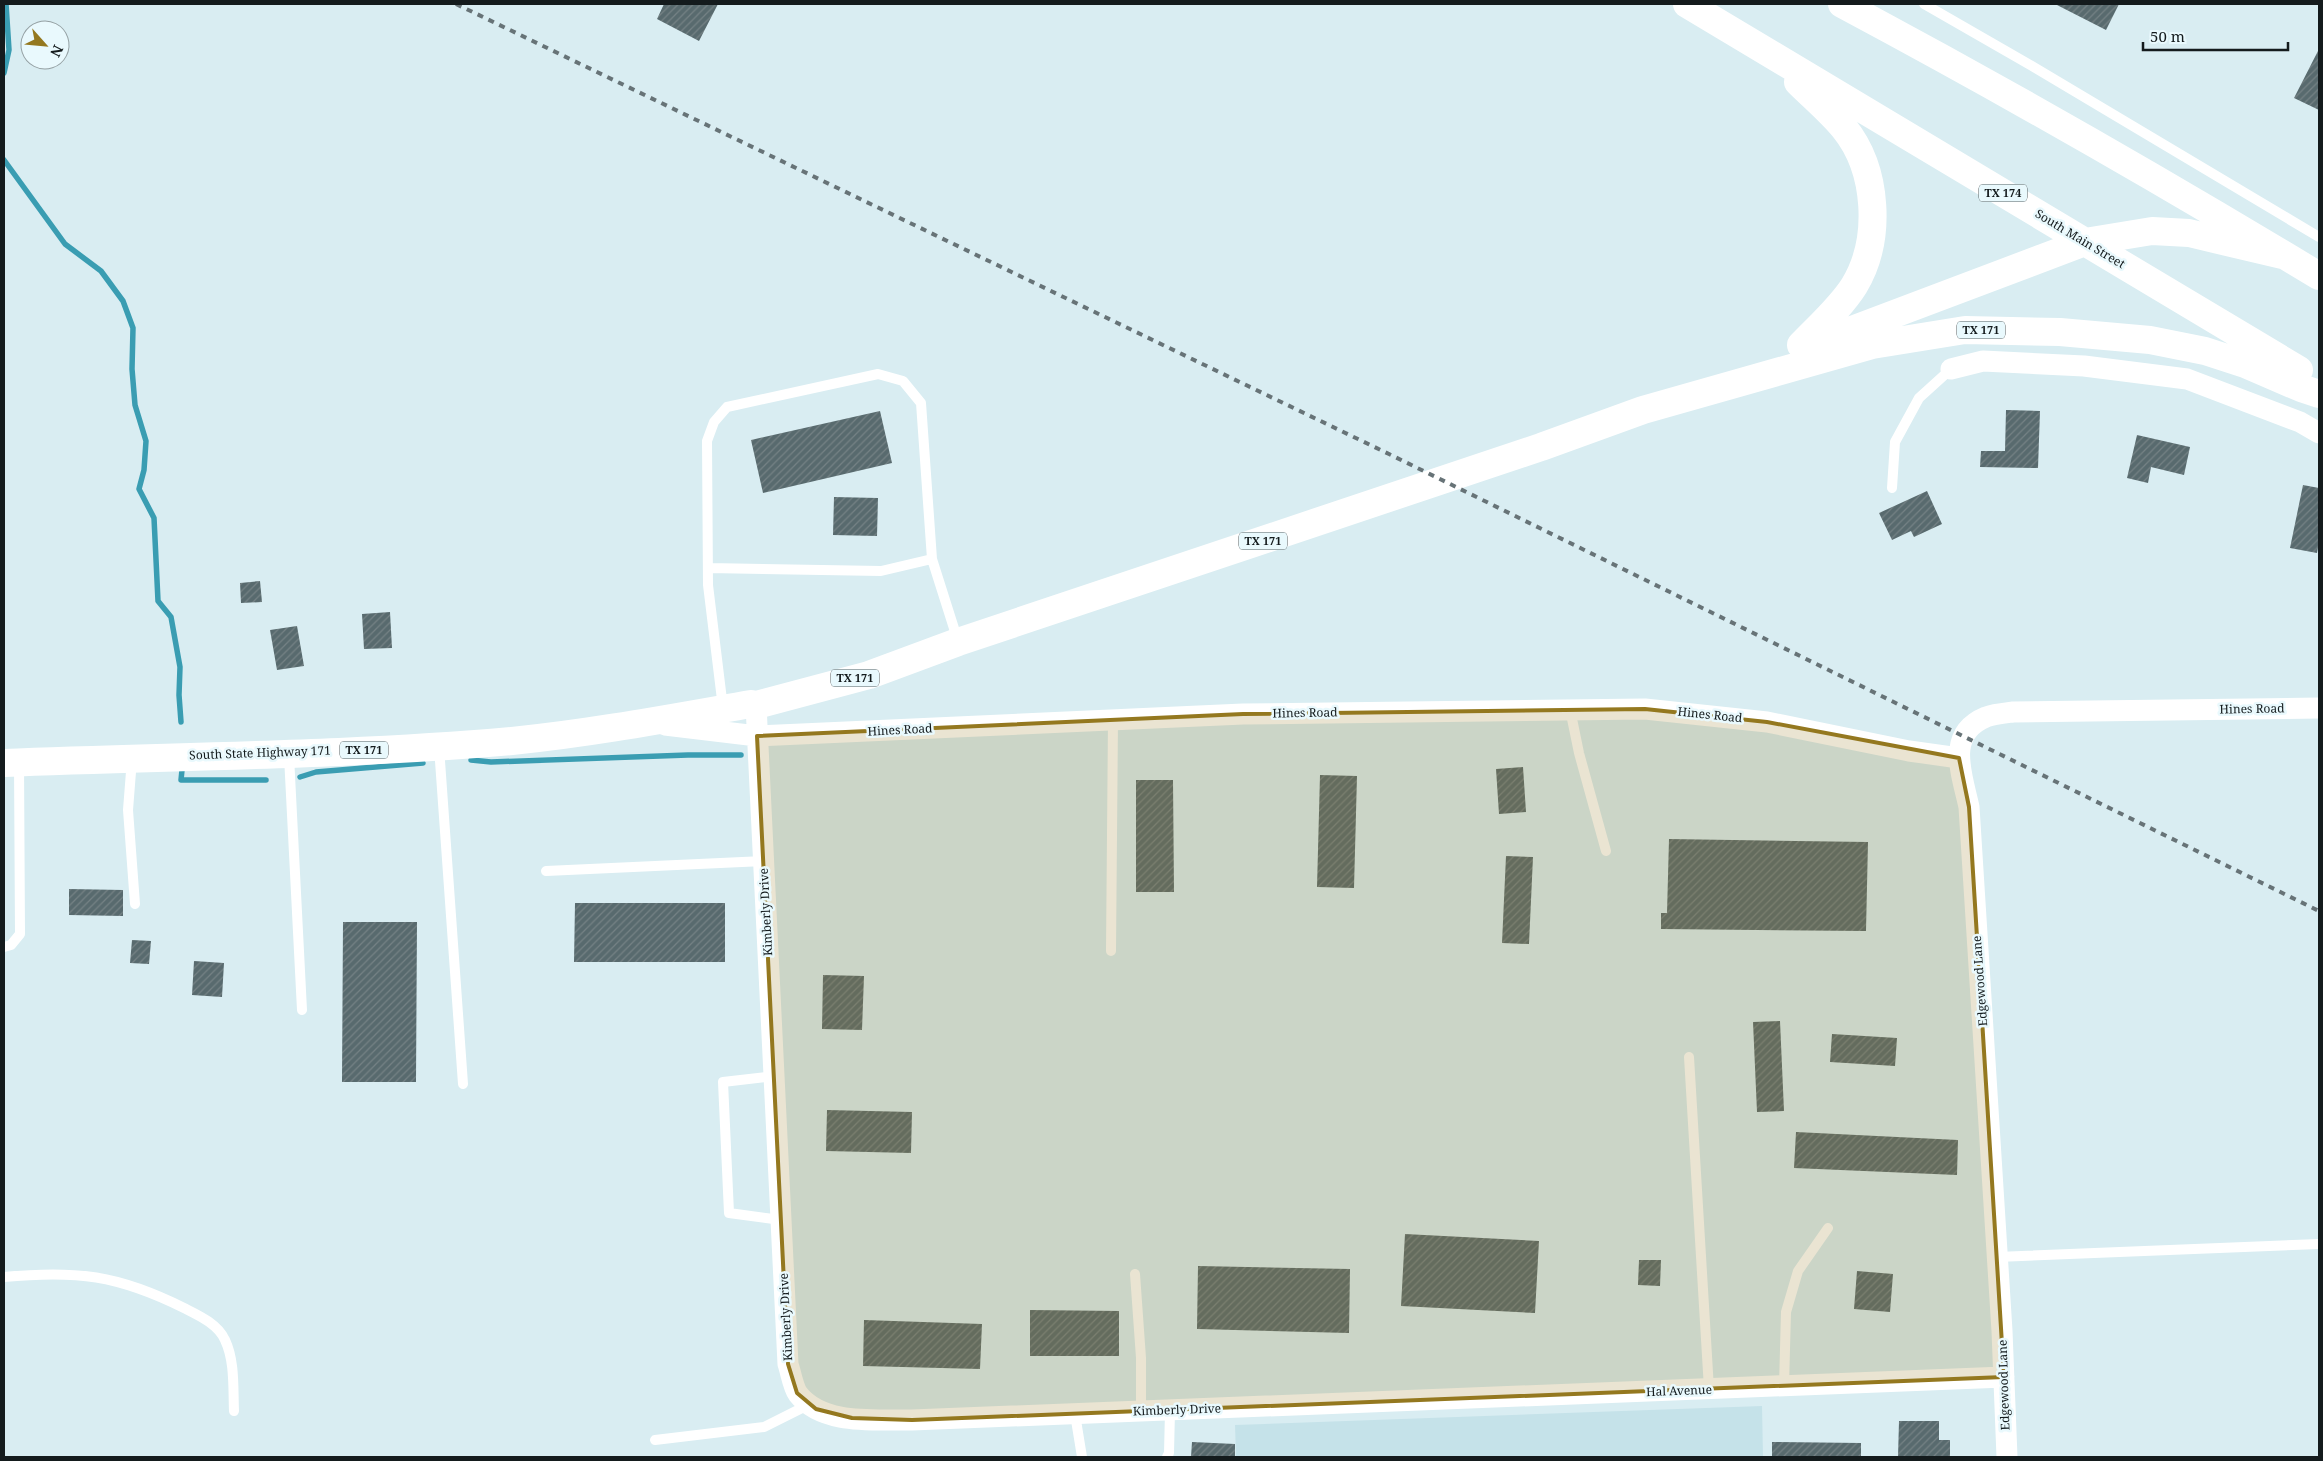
<svg xmlns="http://www.w3.org/2000/svg" width="2323" height="1461" viewBox="0 0 2323 1461" font-family="'Noto Serif',serif">
  <defs>
    <pattern id="building-hatch" width="6" height="6" patternUnits="userSpaceOnUse" patternTransform="scale(1.25)"><rect width="6" height="6" fill="#586a6e"/><path d="M-1 1l2-2M0 6l6-6M5 7l2-2" fill="none" stroke="#758285"/></pattern>
  </defs>
  <rect width="100%" height="100%" fill="#d9edf2"/>
  <!-- built -->
  <path fill="#c5e2e9" d="M1762,1406L1763,1457H1236L1235,1425Z"/>
  <g fill="none" stroke-linecap="round" stroke-linejoin="round">
    <!-- stream -->
    <path stroke="#3a9db2" stroke-width="5.5" d="M4,73L9,50L6,4
      M4,160L65,244L101,271L123,301L133,328L132,369L135,405L146,441L144,470L139,489L154,518L158,601L171,617L180,667L179,695L181,722
      M471,760L491,762L688,755H741
      M182,770L181,780H266
      M300,777L316,772L423,763"/>
  </g>
  <!-- building -->
  <path fill="url(#building-hatch)" d="M664,4H718L699,41L657,19Z
    M2055,4H2119L2106,30Z
    M2319,49V110L2294,98Z
    M2006,410L2040,411L2038,468L1980,467L1981,451H2005Z
    M880,411L892,463L763,493L751,440Z
    M2137,435L2190,447L2184,475L2151,467L2148,483L2127,478Z
    M2303,485L2319,488V542L2317,553L2290,548Z
    M1927,491L1942,524L1914,537L1911,531L1892,540L1879,513Z
    M834,497L878,498L877,536L833,535Z
    M260,581L262,602L241,603L240,583Z
    M390,612L392,648L364,649L362,614Z
    M297,626L304,666L277,670L270,630Z
    M1523,767L1526,812L1499,814L1496,769Z
    M1320,775L1357,776L1354,888L1317,887Z
    M1136,780H1173L1174,892H1136Z
    M1669,839L1868,842L1866,931L1661,929V913H1667Z
    M1506,856L1533,857L1529,944L1502,943Z
    M69,889L123,890V916L69,915Z
    M575,903H725V962H574Z
    M343,922H417L416,1082H342Z
    M132,940L151,941L149,964L130,963Z
    M194,961L224,963L222,997L192,995Z
    M823,975L864,976L862,1030L822,1029Z
    M1780,1021L1784,1111L1757,1112L1753,1022Z
    M1832,1034L1897,1038L1895,1066L1830,1062Z
    M827,1110L912,1112L911,1153L826,1151Z
    M1796,1132L1958,1140L1957,1175L1794,1168Z
    M1405,1234L1539,1241L1535,1313L1401,1306Z
    M1639,1260H1661L1660,1286L1638,1285Z
    M1198,1266L1350,1269L1349,1333L1197,1329Z
    M1857,1271L1893,1274L1890,1312L1854,1309Z
    M1030,1310L1119,1311V1356H1030Z
    M864,1320L982,1324L980,1369L863,1366Z
    M1899,1421H1939V1440H1950V1457H1898Z
    M1192,1442L1235,1444V1457H1191Z
    M1772,1442L1861,1443V1457H1772Z"/>
  <g fill="none" stroke-linecap="round" stroke-linejoin="round">
    <!-- service -->
    <path stroke="#fff" stroke-width="10" d="M1924,4L2032,66L2319,237
      M1892,488L1895,442L1919,398L1951,369
      M708,568L881,571L932,559L958,641
      M723,708L708,585L707,441L714,422L727,407L878,374L903,381L921,403L932,559
      M1570,709L1579,753L1606,851
      M439,747L463,1084
      M289,756L302,1010
      M132,759L128,810L135,904
      M546,871L764,861
      M4,947L11,945L20,934L19,763
      M1111,951L1113,720
      M1689,1057L1709,1389
      M774,1076L723,1082L729,1213L781,1220
      M1997,1257L2319,1244
      M1135,1274L1141,1358V1412
      M4,1277C76,1270 118,1275 184,1308C198,1315 218,1324 225,1340C235,1361 233,1388 234,1411
      M1784,1386L1786,1312L1798,1271L1828,1228
      M1075,1414L1082,1457
      M655,1440L764,1427L810,1404
      M1167,1457L1169,1453L1170,1411"/>
    <!-- minor -->
    <path stroke="#fff" stroke-width="21" d="M1951,369L1983,361L2084,366L2187,379L2300,422L2319,433
      M756,705L788,1364C791,1373 793,1387 798,1394C823,1426 876,1419 912,1420L2004,1377
      M665,725L757,736L1243,714L1645,709L1767,722L1909,751L1959,758
      M2007,1457L2002,1331L1969,807C1962,774 1945,734 1986,717C1994,714 2005,713 2013,712L2319,708"/>
    <!-- primary -->
    <path stroke="#fff" stroke-width="28" d="M1687,4L2299,370
      M1842,4C2003,90 2162,181 2319,276
      M1798,82C1813,97 1830,111 1844,128C1878,170 1882,240 1854,286C1840,308 1819,326 1801,345
      M1812,345L2085,242L2152,231L2189,233L2286,256
      M4,763C173,756 343,756 512,741C592,733 671,718 751,704L756,705L869,675L958,642L1541,447L1643,410L1872,345L1965,330L2060,332L2150,340L2205,351L2245,364L2301,388L2319,394"/>
    <!-- rail -->
    <path stroke="#677377" stroke-width="4" stroke-dasharray="6 6" stroke-linecap="butt" d="M456,4L1389,454L2319,911"/>
  </g>
  <!-- marked area -->
  <path fill="#94781f" fill-opacity="0.2" stroke="#94781f" stroke-width="4" stroke-linejoin="round" d="M1645,709L1767,722L1959,758L1969,807L2004,1377L912,1420L852,1418L816,1409L797,1393L788,1364L757,736L1243,714Z"/>
  <g text-anchor="middle" stroke-width="5" stroke-linejoin="round" paint-order="stroke">
    <!-- shield labels -->
    <g fill="#e9f9fd" stroke="#545e60" stroke-width="1">
      <rect x="1979" y="184.5" width="48" height="17" rx="4"/>
      <rect x="1957" y="321.5" width="48" height="17" rx="4"/>
      <rect x="1239" y="532.5" width="48" height="17" rx="4"/>
      <rect x="831" y="669.5" width="48" height="17" rx="4"/>
      <rect x="340" y="741.5" width="48" height="17" rx="4"/>
    </g>
    <g font-size="11" font-weight="bold" fill="#141b1d">
      <text x="2003" y="197">TX 174</text>
      <text x="1981" y="334">TX 171</text>
      <text x="1263" y="545">TX 171</text>
      <text x="855" y="682">TX 171</text>
      <text x="364" y="754">TX 171</text>
    </g>
    <!-- street labels -->
    <g font-size="12" fill="#141b1d" stroke="#e9f9fd">
      <text transform="translate(2080 239) rotate(31)" y="4">South Main Street</text>
      <text transform="translate(2252 709) rotate(-1)" y="4">Hines Road</text>
      <text transform="translate(1305 713) rotate(-1)" y="4">Hines Road</text>
      <text transform="translate(1710 715) rotate(6)" y="4">Hines Road</text>
      <text transform="translate(900 730) rotate(-3)" y="4">Hines Road</text>
      <text transform="translate(260 753) rotate(-2)" y="4">South State Highway 171</text>
      <text transform="translate(766 912) rotate(-93)" y="4">Kimberly Drive</text>
      <text transform="translate(1980 981) rotate(-94)" y="4">Edgewood Lane</text>
      <text transform="translate(786 1317) rotate(-93)" y="4">Kimberly Drive</text>
      <text transform="translate(2004 1385) rotate(-92)" y="4">Edgewood Lane</text>
      <text transform="translate(1679 1391) rotate(-2)" y="4">Hal Avenue</text>
      <text transform="translate(1177 1410) rotate(-2)" y="4">Kimberly Drive</text>
    </g>
  </g>
  <!-- border -->
  <rect width="2323" height="1461" fill="none" stroke="#141b1d" stroke-width="10"/>
  <!-- north arrow -->
  <g transform="translate(45 45) rotate(117)"><circle r="24" fill="#e9f9fd" stroke="#94a0a3"/>
  <path d="M0-4L9 19L0 12L-9 19Z" fill="#94781f"/>
  <text y="-8" font-size="14" font-weight="bold" text-anchor="middle" fill="#141b1d">N</text>
  </g>
  <!-- scale -->
  <path d="M2143 42v8h145v-8" fill="none" stroke="#141b1d" stroke-width="2.5"/>
  <text x="2150" y="42" font-size="15" fill="#141b1d" stroke="#e9f9fd" stroke-width="4" paint-order="stroke">50 m</text>
</svg>
